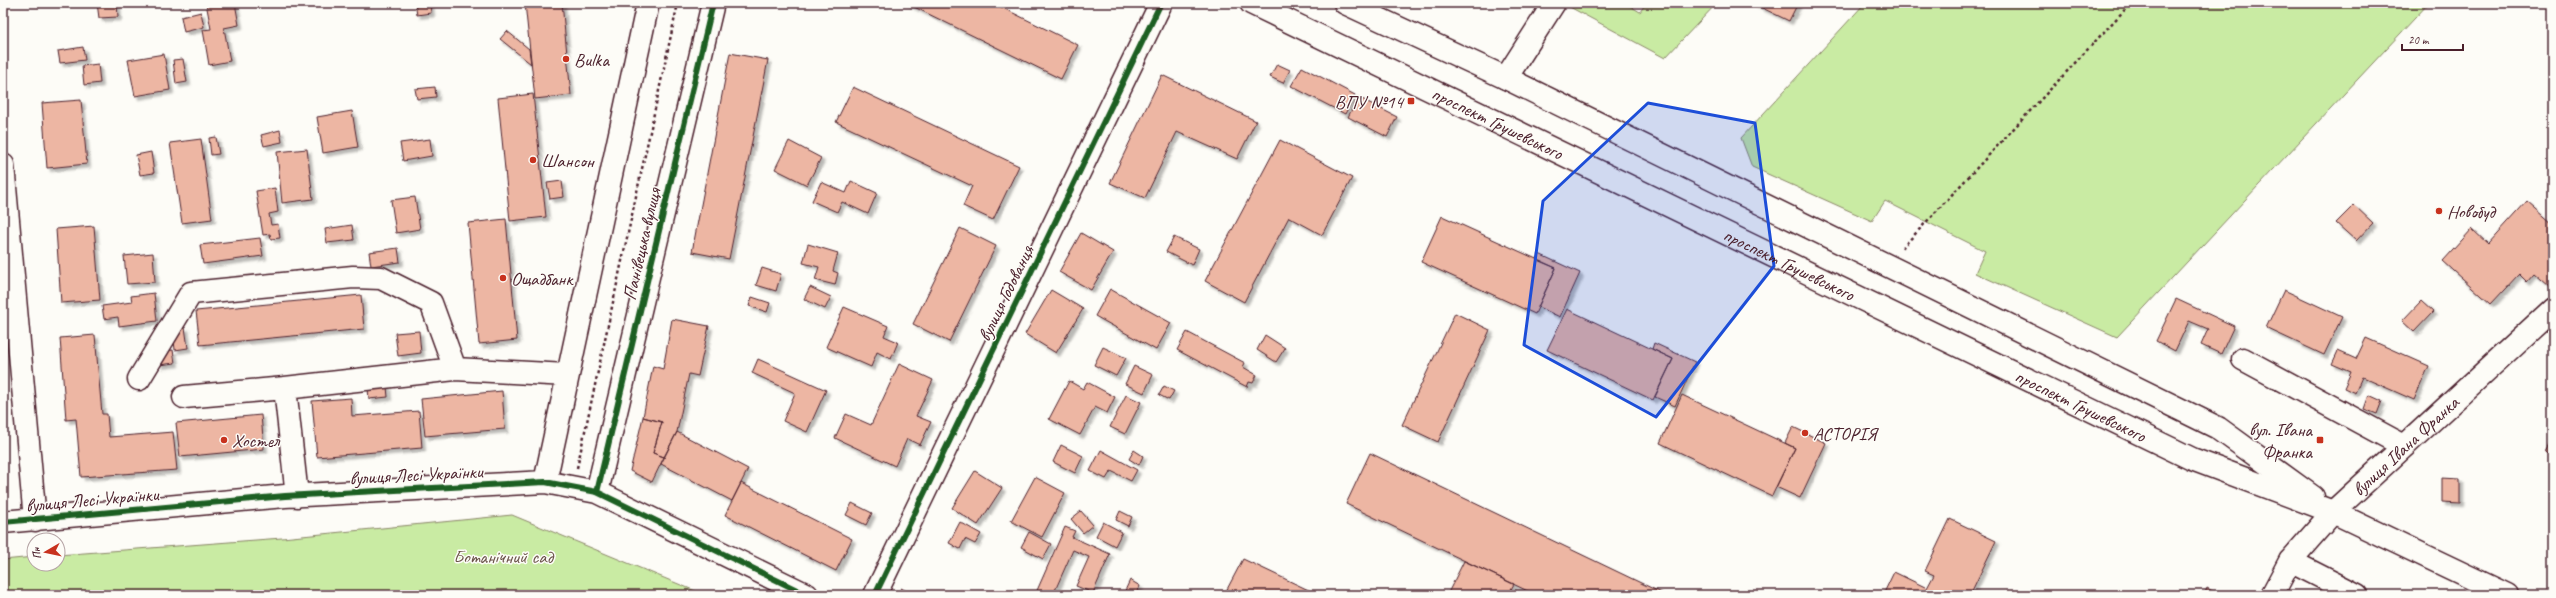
<svg xmlns="http://www.w3.org/2000/svg" width="2556" height="598" viewBox="0 0 2556 598" font-family="Caveat,sans-serif">
  <defs>
    <filter id="shadow"><feDropShadow dx="3.5" dy="3.5" stdDeviation="1" flood-color="#0004"/></filter>
  </defs>
  <rect width="100%" height="100%" fill="#fdfcf7"/>
  <filter id="ink" filterUnits="userSpaceOnUse"><feTurbulence type="fractalNoise" baseFrequency=".025" numOctaves="2"/><feDisplacementMap in="SourceGraphic" scale="8" xChannelSelector="R" yChannelSelector="G"/><feConvolveMatrix kernelMatrix="1 2 1 2 8 2 1 2 1" color-interpolation-filters="sRGB"/></filter>
  <g filter="url(#ink)">
    <!-- green -->
    <path fill="#c9eba3" stroke="#8a8567" d="M1567,3H1625L1640,12L1646,3H1717L1665,58L1566,5Z
      M1865,3H2429L2117,337L1975,273L1985,251L1885,201L1872,221L1752,167L1741,138Z
      M512,515L705,595H3V560L34,557V564H58V555L282,538Z"/>
    <!-- building -->
    <path fill="#edb6a3" stroke="#4a1f2b" filter="url(#shadow)" d="M97,3H117L118,17L99,18Z
      M206,3H235L239,25L224,28L230,61L209,65L203,30L211,29Z
      M415,3H430L431,13L417,15Z
      M525,3H562L571,95L535,99Z
      M906,3H993L1078,45L1061,79Z
      M1752,3H1798L1789,21Z
      M201,12L204,27L184,32L181,17Z
      M507,31L529,49L531,64L500,39Z
      M83,47L85,60L60,63L58,51Z
      M730,53L768,60L729,259L692,252Z
      M164,54L170,90L135,96L128,60Z
      M183,59L187,82L176,84L173,60Z
      M98,64L100,83L84,85L82,66Z
      M1277,64L1290,70L1283,83L1270,77Z
      M1302,67L1355,95L1345,114L1291,86Z
      M1162,75L1256,121L1237,159L1177,132L1145,198L1110,183Z
      M435,87L436,97L417,99L415,89Z
      M853,87L1019,166L993,220L963,206L972,186L836,122Z
      M533,94L546,217L510,221L498,98Z
      M1358,97L1397,117L1387,137L1348,117Z
      M81,100L87,164L47,168L42,103Z
      M352,111L358,147L323,153L317,117Z
      M280,130L282,142L264,146L261,135Z
      M216,137L219,154L211,155L209,138Z
      M201,139L212,219L182,223L170,143Z
      M430,139L432,156L403,161L400,143Z
      M1280,140L1352,178L1322,235L1289,217L1244,302L1205,281Z
      M789,141L821,158L807,185L775,169Z
      M307,149L313,199L282,203L277,152Z
      M151,152L154,173L140,175L136,155Z
      M562,181L564,197L550,199L547,183Z
      M851,181L877,193L868,214L842,202L837,212L812,201L821,182L846,193Z
      M275,188L278,212L269,214L271,225L278,224L280,238L271,239L270,234L263,235L256,191Z
      M415,197L420,229L396,233L391,200Z
      M2527,201L2553,224V282L2549,287L2534,274L2527,282L2519,274L2491,304L2443,261L2472,229L2488,244Z
      M2354,205L2373,223L2356,241L2336,223Z
      M1442,216L1556,268L1535,314L1421,262Z
      M506,219L517,340L479,344L468,223Z
      M352,225L354,240L327,243L325,229Z
      M94,226L100,300L61,303L56,229Z
      M960,228L996,246L949,342L913,324Z
      M1081,233L1113,252L1091,290L1059,272Z
      M1174,237L1199,249L1192,265L1166,252Z
      M260,238L263,256L203,264L200,245Z
      M808,244L838,253L833,271L838,273L835,285L815,280L819,267L803,263Z
      M398,248L400,262L371,266L369,252Z
      M153,253L155,282L127,284L124,256Z
      M1539,254L1580,273L1560,317L1538,307L1556,268L1537,260Z
      M762,268L781,274L776,291L756,285Z
      M810,287L831,297L825,309L804,299Z
      M1110,289L1171,323L1156,350L1095,316Z
      M1051,290L1083,309L1056,353L1025,334Z
      M2284,290L2342,317L2324,355L2266,328Z
      M154,293L157,321L119,326L118,317L104,319L102,306L132,302L131,296Z
      M361,295L364,329L200,345L196,311Z
      M752,297L770,303L767,312L749,306Z
      M2176,299L2234,326L2221,354L2201,345L2208,329L2189,321L2175,351L2156,341Z
      M2421,301L2433,312L2414,332L2402,321Z
      M844,307L888,326L884,336L898,342L891,359L877,352L871,367L826,347Z
      M1567,309L1673,359L1653,400L1547,350Z
      M1455,313L1490,330L1438,442L1402,425Z
      M672,319L709,326L698,376L689,374L677,432L664,457L653,453L662,422L643,417L653,366L663,369Z
      M185,327L188,348L175,350L173,329Z
      M419,331L421,353L398,356L395,333Z
      M1187,332L1245,363L1243,367L1257,375L1253,383L1249,382L1247,387L1177,350Z
      M95,335L102,414H107L109,437L173,432L177,470L81,477L76,419L66,420L60,338Z
      M1265,335L1285,348L1276,362L1257,350Z
      M2366,338L2429,366L2414,400L2362,377L2355,393L2344,388L2351,372L2332,364L2338,351L2356,359Z
      M1654,343L1695,362L1675,406L1655,397L1673,359L1652,349Z
      M1103,347L1126,358L1116,376L1094,365Z
      M173,350L175,363L159,365L158,352Z
      M758,359L826,390L807,432L783,421L795,393L752,373Z
      M899,364L933,380L916,416L931,422L920,445L907,439L895,466L835,438L846,414L871,425Z
      M1134,366L1153,375L1144,393L1125,384Z
      M386,377L388,397L369,399L367,379Z
      M1069,381L1083,389L1087,382L1115,397L1107,413L1095,407L1080,435L1049,419Z
      M1164,386L1174,391L1169,400L1159,395Z
      M502,391L505,429L425,436L421,399Z
      M1126,395L1141,402L1125,434L1110,427Z
      M1682,395L1795,448L1772,496L1660,443Z
      M2369,395L2382,401L2377,414L2364,409Z
      M351,398L352,416L419,411L422,448L317,457L312,401Z
      M261,415L264,449L180,457L176,423Z
      M643,417L662,422L653,453L664,457L652,482L630,471Z
      M1793,427L1826,443L1800,498L1776,487L1795,448L1785,443Z
      M677,432L748,469L732,501L661,464Z
      M2553,440V456L2546,452Z
      M1061,445L1083,456L1075,473L1053,462Z
      M1101,450L1137,470L1131,481L1111,471L1106,479L1090,471Z
      M1134,450L1143,456L1139,465L1129,459Z
      M1370,453L1666,595H1536L1346,504Z
      M975,471L1002,488L978,525L952,508Z
      M1035,477L1065,493L1042,537L1011,521Z
      M2442,478L2460,479V503L2442,502Z
      M741,483L852,539L836,571L725,515Z
      M852,503L872,513L866,525L846,515Z
      M1081,511L1093,525L1083,533L1071,519Z
      M1120,511L1132,517L1128,526L1116,520Z
      M1950,519L1996,541L1970,595H1883L1894,572L1927,588L1934,575L1925,571Z
      M960,522L981,534L975,544L965,539L960,549L949,543Z
      M1103,522L1122,532L1115,546L1096,536Z
      M1065,527L1075,531L1072,537L1110,554L1093,593L1076,586L1089,557L1073,550L1053,595H1035Z
      M1029,532L1051,544L1043,559L1021,547Z
      M1243,559L1319,595H1224Z
      M1464,561L1514,584L1508,595H1447Z
      M1130,580L1140,586L1136,595H1123Z
      M901,588L914,595H897Z
      M2207,588L2220,595H2204Z"/>
    <g fill="none" stroke-linecap="round" stroke-linejoin="round">
      <defs>
        <path id="minor" d="M1506,78L1554,3
          M3,165L35,520
          M2243,359L2404,446
          M139,379L191,293L353,277L381,278L431,303L455,369L567,375
          M184,397L285,388
          M545,482L648,3
          M597,492L713,3
          M297,496L285,388L455,369
          M3,522L285,496L545,482L597,492L807,595
          M2290,561L2357,595
          M875,595L1161,3
          M2272,595L2290,561L2333,512"/>
        <g id="major">
          <path id="s1" d="M1251,3L2192,459L2333,512L2507,595"/>
          <path d="M1345,3L1506,78L2218,428L2313,497"/>
          <path id="s2" d="M2333,512L2553,309"/>
        </g>
      </defs>
      <!-- minor casing -->
      <use href="#minor" stroke="#4a1f2b" stroke-width="25"/>
      <!-- major casing -->
      <use href="#major" stroke="#4a1f2b" stroke-width="25"/>
      <!-- path -->
      <path stroke="#4a1f2b" stroke-width="2.5" stroke-dasharray="3 3" stroke-linecap="butt" d="M1902,248L2131,3
        M577,468L678,3"/>
      <!-- minor -->
      <use href="#minor" stroke="#fdfcf7" stroke-width="22"/>
      <!-- major -->
      <use href="#major" stroke="#fdfcf7" stroke-width="22"/>
      <defs>
        <path id="cycleway" d="M597,492L713,3
          M3,522L285,496L545,482L597,492L807,595
          M875,595L1161,3"/>
      </defs>
      <!-- cycleway casing -->
      <use href="#cycleway" stroke="#fdfcf7" stroke-width="8"/>
      <!-- cycleway -->
      <use href="#cycleway" stroke="#1b5e20" stroke-width="6"/>
    </g>
  </g>
  <!-- marked area -->
  <path fill="#1d4ed8" fill-opacity="0.2" stroke="#1d4ed8" stroke-width="3" stroke-linejoin="round" d="M1648,103L1755,123L1774,266L1656,417L1524,345L1543,201Z"/>
  <!-- markers -->
  <g fill="#c8321e" stroke="#fdfcf7" stroke-width="1.5">
    <circle cx="566" cy="59" r="4"/>
    <rect x="1407" y="97" width="8" height="8" rx="2"/>
    <circle cx="533" cy="160" r="4"/>
    <circle cx="2439" cy="211" r="4"/>
    <circle cx="503" cy="278" r="4"/>
    <circle cx="1805" cy="433" r="4"/>
    <circle cx="224" cy="440" r="4"/>
    <rect x="2316" y="436" width="8" height="8" rx="2"/>
  </g>
  <g text-anchor="middle" stroke-width="3" stroke-linejoin="round" paint-order="stroke">
    <!-- poi labels -->
    <g font-size="19" fill="#4a1f2b" stroke="#fdfcf7" text-anchor="start">
      <text x="574" y="66">Bulka</text>
      <text x="1403" y="108" text-anchor="end">ВПУ №14</text>
      <text x="541" y="167">Шансон</text>
      <text x="2447" y="218">Новобуд</text>
      <text x="511" y="285">Ощадбанк</text>
      <text x="2312" y="436" text-anchor="end">вул. Івана<tspan x="2312" dy="22">Франка</tspan></text>
      <text x="1813" y="440">АСТОРІЯ</text>
      <text x="232" y="447">Хостел</text>
    </g>
    <!-- street labels -->
    <g font-size="19" fill="#4a1f2b" stroke="#fdfcf7">
      <text dy="7" stroke="none"><textPath href="#s1" startOffset="274">проспект Грушевського</textPath></text>
      <text transform="translate(641 244) rotate(-77)" y="7">Панівецька вулиця</text>
      <text dy="7" stroke="none"><textPath href="#s1" startOffset="598">проспект Грушевського</textPath></text>
      <text transform="translate(1005 293) rotate(-64)" y="7">вулиця Годованця</text>
      <text dy="7" stroke="none"><textPath href="#s1" startOffset="922">проспект Грушевського</textPath></text>
      <text dy="7" stroke="none"><textPath href="#s2" startOffset="98">вулиця Івана Франка</textPath></text>
      <text transform="translate(416 474) rotate(-3)" y="7">вулиця Лесі Українки</text>
      <text transform="translate(92 499) rotate(-5)" y="7">вулиця Лесі Українки</text>
    </g>
    <!-- park labels -->
    <g font-size="19" fill="#6a5249" stroke="#fdfcf7">
      <text x="503" y="563">Ботанічний сад</text>
    </g>
  </g>
  <!-- margin -->
  <rect width="2556" height="598" fill="none" stroke="#fdfcf7" stroke-width="16"/>
  <rect x="8" y="8" width="2540" height="582" fill="none" stroke="#4a1f2b" stroke-width="1.5" filter="url(#ink)"/>
  <!-- north arrow -->
  <g transform="translate(46 552) rotate(261)"><circle r="19" fill="#fdfcf7" stroke="#b5a4a5"/>
  <path d="M0-3L7 15L0 10L-7 15Z" fill="#c8321e"/>
  <text y="-6" font-size="11" font-weight="bold" text-anchor="middle" fill="#4a1f2b">Пн</text>
  </g>
  <!-- scale -->
  <path d="M2402 44v6h61v-6" fill="none" stroke="#4a1f2b" stroke-width="2"/>
  <text x="2408" y="44" font-size="12" fill="#4a1f2b" stroke="#fdfcf7" stroke-width="3" paint-order="stroke">20 m</text>
</svg>
